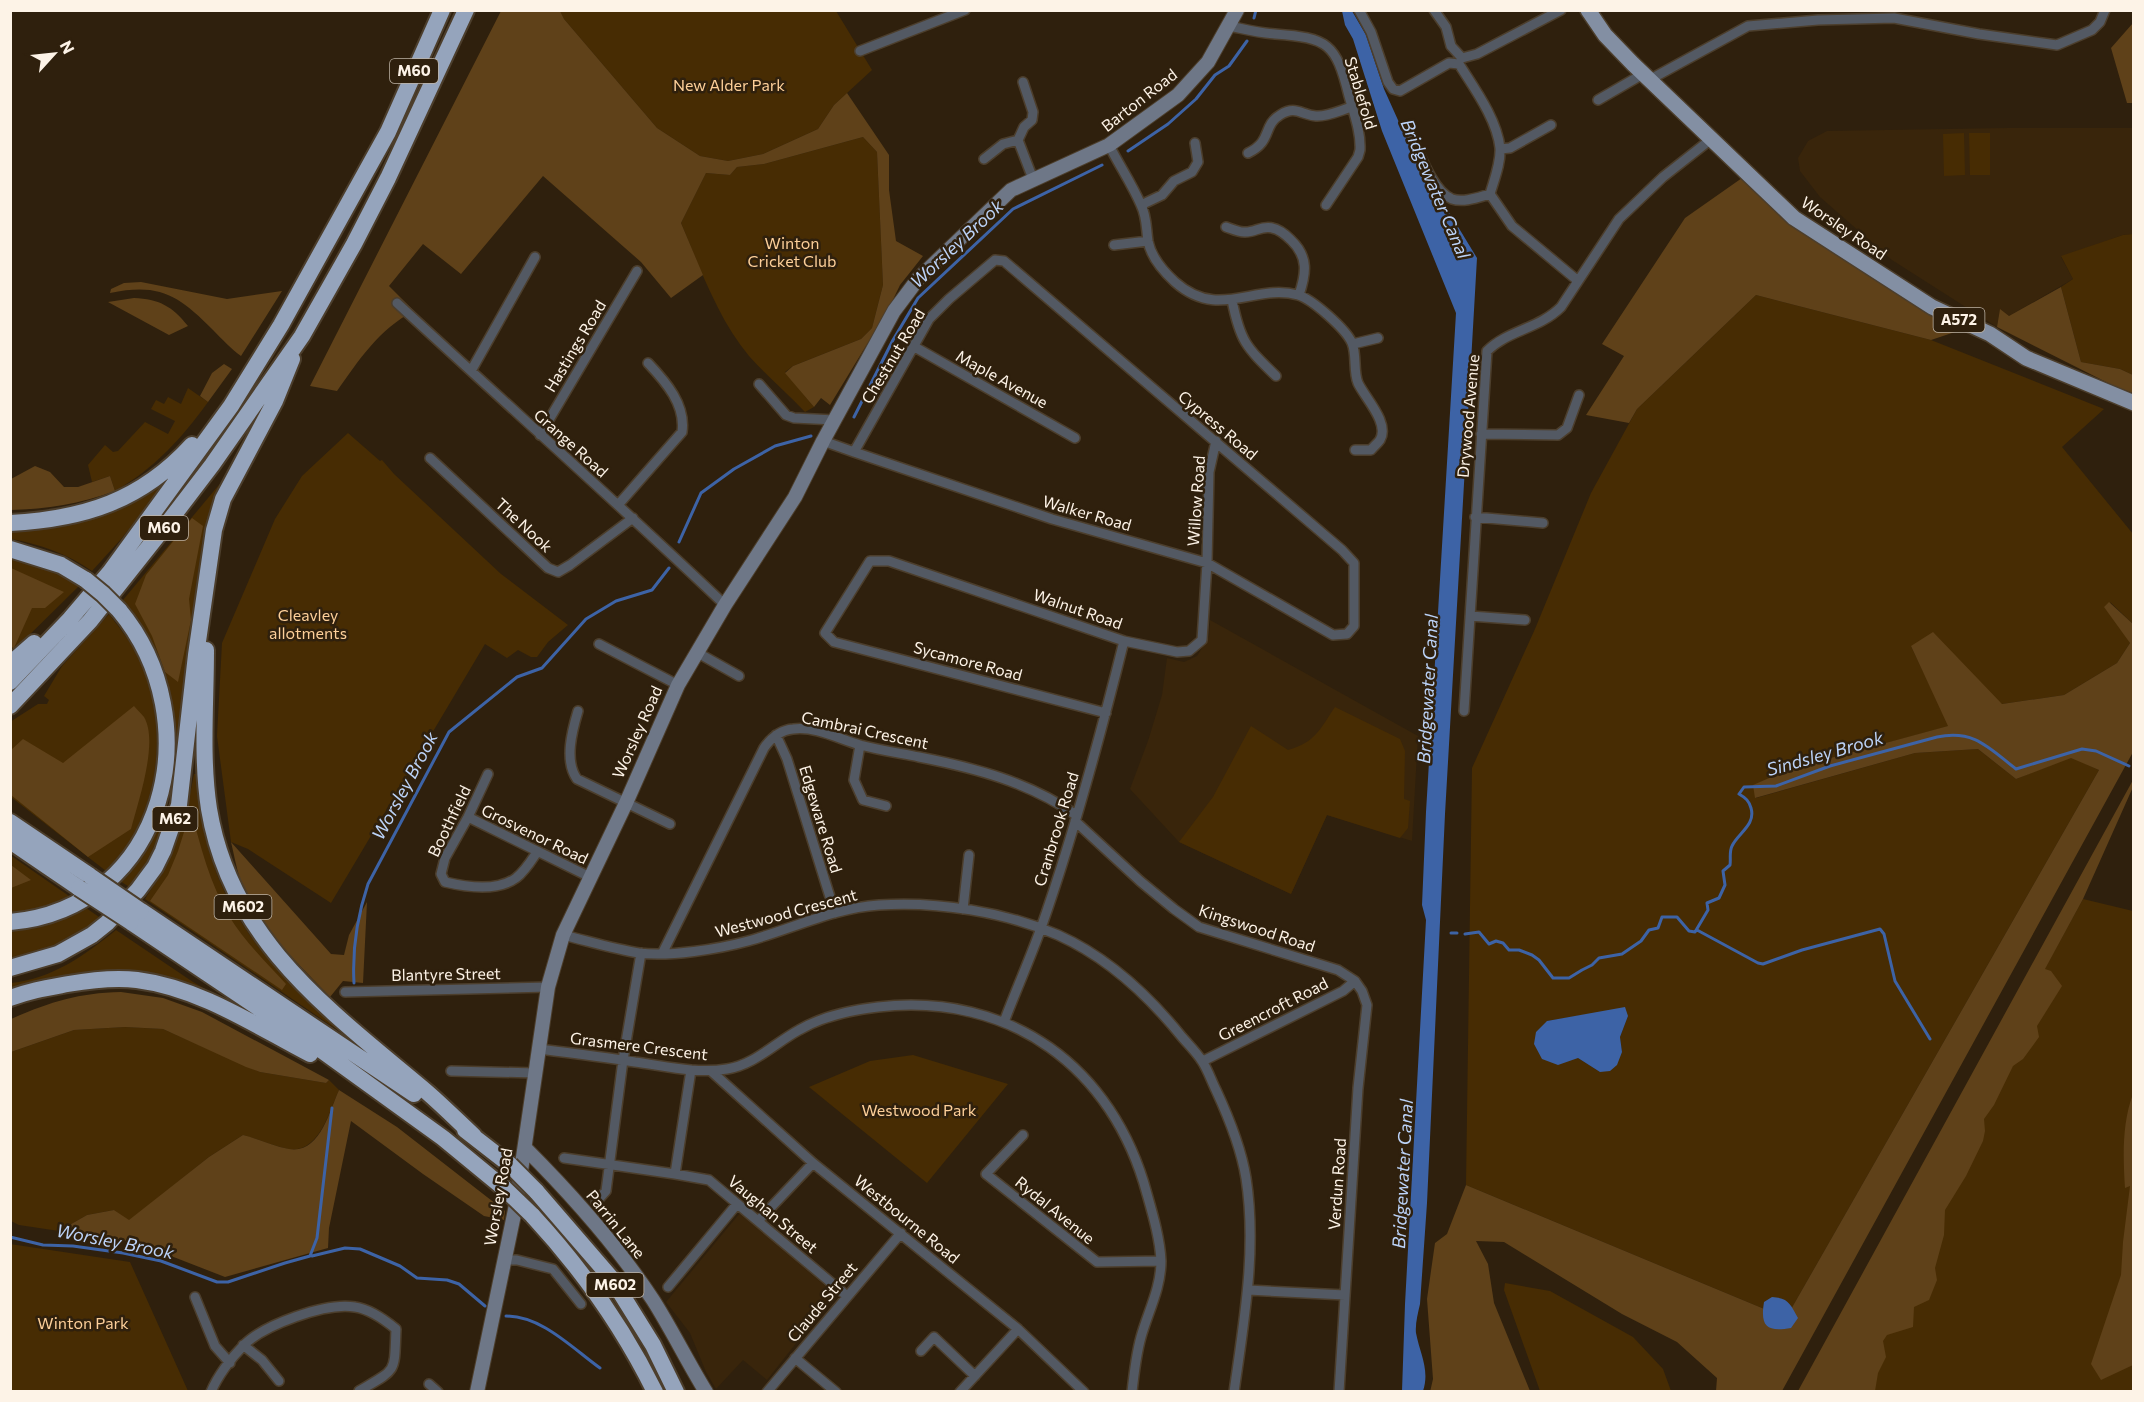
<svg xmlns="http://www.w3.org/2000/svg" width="2144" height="1402" viewBox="0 0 2144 1402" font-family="Commissioner,sans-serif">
  <rect width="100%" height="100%" fill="#2f200d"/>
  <!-- built -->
  <path fill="#39250b" d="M2007,128H2133V234L2123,235L2061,257L2073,279L2009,316L2000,310L1997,327L1892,260L1820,197L1800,171L1798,158L1808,141L1827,131Z
    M1210,620L1418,736L1412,841L1327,815L1291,894L1179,842L1130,789L1148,741L1162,695L1167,658L1184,662L1197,656L1209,637Z
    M740,1213L835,1294L767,1380L743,1360L716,1389L706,1372L690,1333L666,1302Z"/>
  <!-- green -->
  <path fill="#472c03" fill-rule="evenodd" d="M560,11H836L872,70L834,105L818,129L763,154L728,161L700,156L657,128L564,19Z
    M1964,133L1965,175L1944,176L1943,134Z
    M1969,133H1990V175H1970Z
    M863,137L877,152L883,285L872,328L861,339L793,366L785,372L814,407L805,412C787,393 766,375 749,356C718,319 700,268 681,223L706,173L730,175L737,167L764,164Z
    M2133,234V375L2120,369L2081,362L2061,287L2073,279L2061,256L2123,235Z
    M1756,295L1931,340L2104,409L2062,447L2133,534V624L2110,602L2130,643L2117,663L2064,695L2002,704L1911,646L1949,726L1791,769L1754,785L1756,798L1915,753L1978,749L2016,779L2071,757L2099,770L1786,1318L1466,1185L1472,768L1535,629L1591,493L1637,409ZM1583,1015L1628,1016L1620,1037L1622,1052L1600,1072L1578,1058L1547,1021Z
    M188,388L208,402C182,438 154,469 115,491L110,476L92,482L88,465L105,445L113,452L118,451L145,422L168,434L175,421L151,409L156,400L164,404L168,397L181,404Z
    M348,433L380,461L382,460L394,474L501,574L568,625L548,642L537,657H531L518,650L507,658L485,644L331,903L248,849L231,842L217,736L222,643L275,519L302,476Z
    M177,468L122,538L92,571C68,554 39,544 11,539L10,530C53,530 100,523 136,499C151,490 164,478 177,468Z
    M223,480L209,515L202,543L175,753C173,696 159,645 123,600Z
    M11,557L49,568L79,586L11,653Z
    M109,614C118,626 128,638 135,651C165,708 164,778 134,834C127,848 116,859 106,871L11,797L10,722L38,704H47L49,700L44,696L62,666Z
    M1335,707L1400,739L1405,751L1404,799L1410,801L1408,828L1400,838L1327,815L1291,894L1179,842L1213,797L1251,726L1288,750C1316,742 1320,729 1335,707Z
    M194,774H196C205,897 257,957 345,1035L145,899C172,857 185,823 194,774Z
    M159,821L164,823L147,863L131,888L120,881L142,854Z
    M10,855L69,896L44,907L11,914Z
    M2083,899L2133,911V1391L1812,1392Z
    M86,908L102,919C74,940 44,952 11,962V932L42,926Z
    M116,930L193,982L221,998L99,972L71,975L11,992V983C52,979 85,955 116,930Z
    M125,1027L163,1029L260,1072L326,1083L329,1080L339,1090C329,1112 319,1154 288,1149C273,1146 258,1139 243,1135L209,1157L129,1221L114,1210L87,1215L59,1231L19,1225L11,1221V1052L74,1030Z
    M913,1055L1008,1084L927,1183L809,1087L870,1061Z
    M10,1244L130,1262L188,1391H11Z
    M1505,1283L1550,1291L1633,1337L1663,1369L1671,1391H1540L1504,1290Z"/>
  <!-- forest -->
  <path fill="#5f4119" d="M501,11H560L564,19L657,128L700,156L728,161L763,154L818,129L834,105L847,93L889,155V190L896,241L923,256L900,285L889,308L830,405L821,398L814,407L785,373L793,366L861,339L872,328L883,285L877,152L863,137L764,164L737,167L730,175L706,173L681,223L703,275L671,298L641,262L543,176L461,274L423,244L389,286L414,311C379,329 359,360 337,391L310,386Z
    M2133,23V103H2127L2111,48Z
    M1742,178L1964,329L1931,340L1756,295L1637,409L1629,423L1586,415L1624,356L1602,344L1685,218Z
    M141,282L227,299L282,291L241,356C231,349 222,339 213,330C178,295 160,283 110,293L111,289L124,283Z
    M2061,287L2081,362L2120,369L2133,375V393L2114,386L1997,327L2000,309L2009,316Z
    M134,298C159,299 172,306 188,326L169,335L108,302Z
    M224,364L232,369L208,402L200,396L212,373Z
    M35,466L50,472L64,487H78L110,476L115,491C80,504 47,509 11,510V479Z
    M192,518L203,526L189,599L191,620L178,682L165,672L152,636L135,604L146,575Z
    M11,568L64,592L45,608H32L14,648L10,647Z
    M2109,602L2133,624V752L1782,1391H1716L1717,1378L1677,1342L1622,1314L1504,1242L1476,1241L1488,1264L1494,1303L1530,1391L1430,1392L1433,1379L1427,1299L1435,1243L1447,1234L1466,1185L1786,1318L2099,770L2071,758L2016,779L1978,749L1915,753L1755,798L1753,785L1790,769L1948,726L1911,646L1933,632L2002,704L2064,695L2117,663L2130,643L2104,607Z
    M134,706C137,710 141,713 144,717C159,742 138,802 131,829L88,857L11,795V750L23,739L63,763Z
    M2133,780V787L2083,899L2045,969L2051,971L2062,986L2037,1026L2039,1037L2023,1059L2013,1066L1994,1105L1984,1119L1985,1131L1983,1141L1966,1176L1945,1210L1944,1235L1935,1268L1937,1280L1929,1300L1914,1307L1913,1327L1887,1335L1883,1341L1886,1357L1878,1373L1875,1391H1798Z
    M191,810C200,845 210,884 229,916C244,941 267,963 286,984L282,990L150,901L168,875L178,851Z
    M231,842L331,954L344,955L349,935L367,902L363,983L343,981L330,997C297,962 256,926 240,879C236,867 234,854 231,842Z
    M11,865L31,880L11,888Z
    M121,992L163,998L202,1012L329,1080L326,1083L260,1072L246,1067L163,1029L125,1027L74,1030L11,1052V1019C50,1002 78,993 121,992Z
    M339,1090L397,1127L505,1211L504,1220L484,1216L423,1174L351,1121L329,1228L328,1248L225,1277L135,1242L59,1231L87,1215L114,1210L129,1220L209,1157L243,1135C259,1139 273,1146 289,1149C320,1154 329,1112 339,1090Z
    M2133,1094V1365L2101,1380L2091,1364L2121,1275L2123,1242L2130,1186L2125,1188C2123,1157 2122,1123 2133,1094Z"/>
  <!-- water -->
  <path fill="#3d63a6" d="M1342,11H1352L1366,35L1384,89L1438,209L1446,207L1477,258L1445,814L1427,1203L1420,1304C1418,1313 1415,1324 1416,1333C1420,1354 1430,1370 1423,1391H1402L1405,1304L1426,920L1422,905L1426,812L1456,313L1382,131L1353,39L1345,25Z
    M1625,1007L1628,1016L1620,1037L1622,1052L1617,1065L1610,1071L1600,1072L1578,1058L1558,1065L1542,1059L1534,1044L1536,1032L1547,1021Z
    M1772,1297C1789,1298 1790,1304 1798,1318L1791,1328C1767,1332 1760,1327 1764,1302Z"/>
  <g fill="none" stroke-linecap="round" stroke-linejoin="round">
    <!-- stream -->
    <path stroke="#3d63a6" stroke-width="3" d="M1254,18L1256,10
      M1128,151L1168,124L1196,99L1215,75L1229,66L1247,41
      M854,417L893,340L918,298L1013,209L1102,165
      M679,542L701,493L734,469L775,446L811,436
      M1697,930L1758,963L1763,964L1802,950L1880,929L1884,934L1895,981L1930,1039
      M1451,933H1457
      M1465,934L1479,932L1489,944L1496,941L1503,943L1509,950H1519L1532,955L1539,960L1553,978H1569L1582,970L1592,965L1599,958L1622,954L1641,941L1649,930L1658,928L1662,917H1677L1689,931L1695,932L1708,910L1707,903L1719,898L1725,885L1723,871L1730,865C1731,859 1729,852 1732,846C1738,833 1756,825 1751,808C1749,801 1746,798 1739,794L1744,787L1776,786L1830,766L1937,737C1974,729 1989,748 2016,769L2082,749L2096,751L2129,766
      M354,983C352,948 357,917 368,884L449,732L517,677L542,668L586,619L616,601L652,590L669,568
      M10,1237L43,1245L73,1246L123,1253L161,1261L217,1282H228L285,1263L310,1256L317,1238L332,1108
      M312,1256L345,1248L360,1249L400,1266L417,1278L447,1280L459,1284L485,1306
      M506,1316C542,1316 572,1348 600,1368"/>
    <defs>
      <path id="street" d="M1359,10L1371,32L1388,82L1393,89L1400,91L1449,63L1459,64C1474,88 1497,119 1500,148C1501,163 1494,180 1490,194L1512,226L1577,280
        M1434,10L1446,27L1451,46L1462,58L1477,54L1561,10
        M1229,26C1244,29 1259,33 1275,34C1328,38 1336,43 1349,96C1354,114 1361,132 1360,150L1358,157L1326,205
        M860,51L965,10
        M1649,80L1748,26L1818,20L1894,18L1979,34L2057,45L2092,30L2100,22L2105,10
        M1598,100L1643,74
        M1409,130C1418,149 1432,191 1452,199C1464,203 1479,197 1490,194
        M1018,140L1033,179
        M1109,145C1119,165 1132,184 1141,205C1147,217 1146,228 1148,241C1151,257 1163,271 1175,282C1219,321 1254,283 1298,295C1312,299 1346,329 1352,343C1357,355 1353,371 1358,383C1365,398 1390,423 1380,440C1378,443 1373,447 1371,450H1355
        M1500,149L1510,148L1551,125
        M1248,153C1273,141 1262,126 1280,115C1296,105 1301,115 1316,116C1327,117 1341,110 1352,107
        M984,159L1003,144L1018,140L1024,127L1032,120L1033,112L1023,82
        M1141,205L1162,195L1174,181L1192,172L1198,162L1195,143
        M1226,227C1232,229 1238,232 1244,232C1254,233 1262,225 1272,228C1278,229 1286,235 1291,240C1309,257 1306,274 1299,295
        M1114,245L1148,241
        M1232,300C1240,341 1246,347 1276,376
        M397,303C506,404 618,503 725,605
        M1353,344L1378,338
        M913,346L1075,438
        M471,371L535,257
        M759,384L786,415L794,418L835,420
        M1481,434L1558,435L1567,428L1579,395
        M540,435L637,271
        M823,441L854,452L1052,519L1207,563L1333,635L1347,634L1354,626V563L1342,550L1004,261L995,260L949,299L929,319L854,452
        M430,458L548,568L558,572L570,565L633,518
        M618,505L682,432C686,405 666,382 648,363
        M1475,517L1543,523
        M1470,616L1525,620
        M599,644L678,685
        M698,653L739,676
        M578,711C572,731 564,761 577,779L670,824
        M1464,711L1487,351C1508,330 1539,329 1561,307L1619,219L1663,177L1710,140
        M1106,713L834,642L825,633L870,561H889L1124,641L1177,652L1189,651L1202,640L1207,563L1209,472L1216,441
        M776,735L787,759L835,913
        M860,745L854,780L863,800L886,806
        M488,774L468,817L445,858L441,874L445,882C466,887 497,892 516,878C525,871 531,861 537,852
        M468,817L590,877
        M1075,821L1140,881L1174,909L1199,927L1338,970L1355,981L1362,991L1367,1005L1358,1088L1339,1392
        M963,909L969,855
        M563,935C588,941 614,949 639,953C669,957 719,949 748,941C792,929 833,908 879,905C937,901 1005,912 1058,935C1107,957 1149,996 1182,1037C1189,1045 1197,1053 1202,1061C1208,1070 1211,1080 1216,1090C1229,1118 1241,1147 1246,1178C1257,1249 1244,1321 1234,1392
        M662,954L764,748C771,738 781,730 793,729C816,726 839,739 860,745C879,750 899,753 919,757C975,768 1029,782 1076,815
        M345,992L548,987
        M1004,1022C1016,990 1030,959 1041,928C1074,834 1100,737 1124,641
        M539,1049C571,1053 603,1057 635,1062C665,1066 696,1074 727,1069C754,1065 775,1043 799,1030C823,1016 851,1010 878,1007C1010,992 1113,1067 1147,1194C1153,1215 1160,1239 1161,1261C1161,1288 1148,1312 1141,1337C1136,1355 1134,1373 1132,1392
        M1203,1061L1343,991L1355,981
        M451,1071L536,1073
        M711,1071L813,1163L1018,1329L1084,1392
        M1023,1135L986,1174L1097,1262L1161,1261
        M564,1158L675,1174L709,1180L847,1296
        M675,1174L691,1070
        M596,1202L606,1191L623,1060L641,953
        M758,1221L813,1163
        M506,1260H517L553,1269L581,1304
        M668,1287L737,1204
        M1248,1290L1345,1295
        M195,1297L215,1346L230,1363
        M243,1345L262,1360L279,1381
        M921,1351L934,1337L975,1376
        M795,1358L836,1392
        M429,1384L438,1392
        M211,1392C217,1377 231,1358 243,1346C263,1325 326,1302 355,1307C369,1309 385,1320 396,1329C394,1374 398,1368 359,1391
        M767,1392L901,1233
        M960,1392L1018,1329"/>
      <path id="secondary" d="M525,1148C572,1195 616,1244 653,1300C672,1330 687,1361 706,1392
        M477,1392L516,1205L548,987L563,935L626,803L678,685L725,605L795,497L823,441L894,311L918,279L1011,190L1109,145L1178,95L1208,62L1237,10"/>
      <path id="primary" d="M1588,10L1605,35L1633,64L1794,218L1932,307L1990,334L2026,358L2134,403"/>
      <path id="highway" d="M10,523C84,519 141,501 192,445
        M10,549L61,565L86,580
        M206,650C206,703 201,757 209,809C231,942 332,1012 428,1093C444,1107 459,1122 474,1136
        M10,664L34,643
        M10,682L70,619L110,572L231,406L281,325L388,132L442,10
        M10,706L90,621L170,520L212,465L302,336L354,244L388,178L466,10
        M10,822L90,876
        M10,841L79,888
        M141,911L414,1094
        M10,922C167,908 211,720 119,610
        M131,922L317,1047L443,1138L505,1189
        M10,968L58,954L92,935L107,923L138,890L155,867L163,851L179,805L196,655L214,530L223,499L275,401L292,359
        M10,998C32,990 46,988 68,984C91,980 114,977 137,980C200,988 256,1026 310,1054
        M465,1130L510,1165
        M536,1191L612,1279L653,1345L676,1392
        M532,1215C581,1268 623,1327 655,1392"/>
    </defs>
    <!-- street casing -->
    <use href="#street" stroke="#4c3e2c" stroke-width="12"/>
    <!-- secondary casing -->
    <use href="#secondary" stroke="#4c3e2c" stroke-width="16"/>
    <!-- primary casing -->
    <use href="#primary" stroke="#4c3e2c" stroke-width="18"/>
    <!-- highway casing -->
    <use href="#highway" stroke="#4c3e2c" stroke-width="20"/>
    <!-- street -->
    <use href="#street" stroke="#535963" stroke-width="9"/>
    <!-- secondary -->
    <use href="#secondary" stroke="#6e7787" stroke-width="14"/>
    <!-- primary -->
    <use href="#primary" stroke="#838fa3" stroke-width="15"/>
    <!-- highway -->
    <use href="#highway" stroke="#95a4bc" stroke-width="16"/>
    <defs>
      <path id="highway-bridge" d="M86,580L103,594L119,610
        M90,876L141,911
        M79,888L131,922
        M510,1165L536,1191
        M505,1189L532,1215"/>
    </defs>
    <!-- highway-bridge casing -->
    <use href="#highway-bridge" stroke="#4c3e2c" stroke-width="20" stroke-linecap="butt"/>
    <!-- highway-bridge -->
    <use href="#highway-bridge" stroke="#95a4bc" stroke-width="16"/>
  </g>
  <g text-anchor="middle" stroke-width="5" stroke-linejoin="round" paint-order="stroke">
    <!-- shield labels -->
    <g fill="#2f200d" stroke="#bfb4a6" stroke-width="1.5">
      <rect x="390" y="59" width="48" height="24" rx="4.5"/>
      <rect x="1933.5" y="308" width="51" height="24" rx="4.5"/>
      <rect x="140" y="516" width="48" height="24" rx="4.5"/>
      <rect x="152.5" y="807" width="45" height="24" rx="4.5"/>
      <rect x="214.5" y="895" width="57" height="24" rx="4.5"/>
      <rect x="586.5" y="1273" width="57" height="24" rx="4.5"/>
    </g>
    <g font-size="15" font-weight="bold" fill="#fdf3e7">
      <text x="414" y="76">M60</text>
      <text x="1959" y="325">A572</text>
      <text x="164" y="533">M60</text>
      <text x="175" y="824">M62</text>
      <text x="243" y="912">M602</text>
      <text x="615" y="1290">M602</text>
    </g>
    <!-- park labels -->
    <g font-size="16" fill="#fdcf99" stroke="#2f200d">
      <text x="729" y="91">New Alder Park</text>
      <text x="792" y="249">Winton<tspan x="792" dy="18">Cricket Club</tspan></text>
      <text x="308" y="621">Cleavley<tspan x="308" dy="18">allotments</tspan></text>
      <text x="919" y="1116">Westwood Park</text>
      <text x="83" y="1329">Winton Park</text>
    </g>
    <!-- street labels -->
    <g font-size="16" fill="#fdf3e7" stroke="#2f200d">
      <text transform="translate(1361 93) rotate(73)" y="6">Stablefold</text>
      <text transform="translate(1139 100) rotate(-38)" y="6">Barton Road</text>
      <text transform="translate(1844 228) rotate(34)" y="6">Worsley Road</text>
      <text transform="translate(575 346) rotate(-59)" y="6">Hastings Road</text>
      <text transform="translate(893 356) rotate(-59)" y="6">Chestnut Road</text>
      <text transform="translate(1002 379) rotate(29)" y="6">Maple Avenue</text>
      <text transform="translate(1468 416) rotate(-85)" y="6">Drywood Avenue</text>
      <text transform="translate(1218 425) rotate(40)" y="6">Cypress Road</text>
      <text transform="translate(571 443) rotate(42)" y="6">Grange Road</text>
      <text transform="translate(1196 501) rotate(-86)" y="6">Willow Road</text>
      <text transform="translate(1087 513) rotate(16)" y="6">Walker Road</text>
      <text transform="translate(524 525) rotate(43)" y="6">The Nook</text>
      <text transform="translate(1078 609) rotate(19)" y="6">Walnut Road</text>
      <text transform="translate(968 661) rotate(15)" y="6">Sycamore Road</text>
      <text transform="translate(865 730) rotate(12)" y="6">Cambrai Crescent</text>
      <text transform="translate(637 732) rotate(-66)" y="6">Worsley Road</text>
      <text transform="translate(821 819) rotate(73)" y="6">Edgeware Road</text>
      <text transform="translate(449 821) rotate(-64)" y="6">Boothfield</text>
      <text transform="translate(1056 829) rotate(-73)" y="6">Cranbrook Road</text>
      <text transform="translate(535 834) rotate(26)" y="6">Grosvenor Road</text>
      <text transform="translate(786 913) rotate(-15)" y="6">Westwood Crescent</text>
      <text transform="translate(1257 928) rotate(18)" y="6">Kingswood Road</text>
      <text transform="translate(446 974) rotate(-1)" y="6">Blantyre Street</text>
      <text transform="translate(1273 1009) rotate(-27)" y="6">Greencroft Road</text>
      <text transform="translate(639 1046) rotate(7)" y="6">Grasmere Crescent</text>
      <text transform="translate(1337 1184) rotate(-86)" y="6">Verdun Road</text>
      <text transform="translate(498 1197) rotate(-80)" y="6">Worsley Road</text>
      <text transform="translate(1055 1210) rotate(39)" y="6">Rydal Avenue</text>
      <text transform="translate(773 1214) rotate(40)" y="6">Vaughan Street</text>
      <text transform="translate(907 1219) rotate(39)" y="6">Westbourne Road</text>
      <text transform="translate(616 1224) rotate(51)" y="6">Parrin Lane</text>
      <text transform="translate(822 1302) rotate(-50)" y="6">Claude Street</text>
    </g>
    <!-- water labels -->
    <g font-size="18" font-style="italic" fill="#bbd2f7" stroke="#2f200d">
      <text transform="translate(1435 189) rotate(67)" y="6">Bridgewater Canal</text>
      <text transform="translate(957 244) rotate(-43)" y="6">Worsley Brook</text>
      <text transform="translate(1428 689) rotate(-87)" y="6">Bridgewater Canal</text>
      <text transform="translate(1825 754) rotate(-16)" y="6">Sindsley Brook</text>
      <text transform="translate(405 786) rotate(-62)" y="6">Worsley Brook</text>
      <text transform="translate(1403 1174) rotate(-87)" y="6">Bridgewater Canal</text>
      <text transform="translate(115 1242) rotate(11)" y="6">Worsley Brook</text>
    </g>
  </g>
  <!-- border -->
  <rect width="2144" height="1402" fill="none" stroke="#fdf3e7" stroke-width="24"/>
  <!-- north arrow -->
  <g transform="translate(54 54) rotate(63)" stroke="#2f200d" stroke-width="4.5" paint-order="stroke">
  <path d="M0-4.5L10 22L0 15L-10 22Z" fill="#fdf3e7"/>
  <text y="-9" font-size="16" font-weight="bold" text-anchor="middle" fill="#fdf3e7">N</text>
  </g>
</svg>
